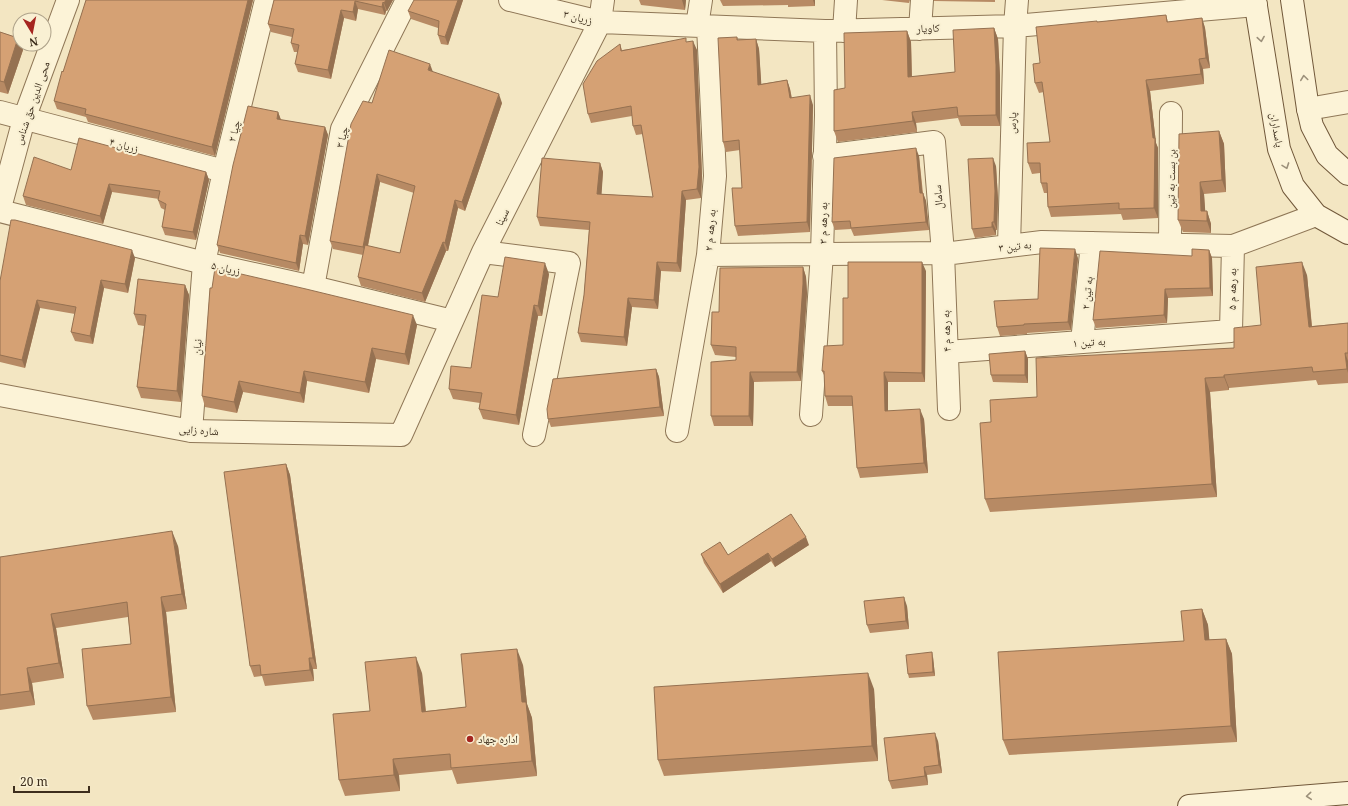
<svg xmlns="http://www.w3.org/2000/svg" width="1348" height="806" viewBox="0 0 1348 806" font-family="'Noto Serif','Noto Naskh Arabic',serif">
  <rect width="100%" height="100%" fill="#f3e6c2"/>
  <g fill="none" stroke-linecap="round" stroke-linejoin="round">
    <defs>
      <path id="street" d="M510,0L600,22L825,31L1015,26L1256,5
        M697,26L701,0
        M920,29L922,0
        M844,31L846,0
        M1308,109L1348,102
        M0,112L224,171
        M824,156L934,142L943,253L949,409
        M0,208L24,119L68,0
        M0,211L204,263L313,287L452,321
        M1170,245L1171,113
        M1009,246L1015,26L1017,0
        M483,252L569,263L534,435
        M708,255L952,253L1042,242L1233,246L1316,215
        M313,287L342,129L407,0
        M1082,342L1092,243
        M947,352L1231,331L1233,246
        M0,395L191,431L401,435L483,252L600,22L603,0
        M811,415L822,253L826,115L825,31
        M191,431L204,263L224,171L266,0
        M677,431L708,255L715,176L708,26"/>
      <path id="secondary" d="M1255,0L1279,149L1293,186L1316,215L1348,233
        M1292,0L1308,109L1312,126L1327,155L1348,174
        M1189,806L1348,793"/>
    </defs>
    <!-- street casing -->
    <use href="#street" stroke="#8f7757" stroke-width="24"/>
    <!-- secondary casing -->
    <use href="#secondary" stroke="#71583a" stroke-width="24"/>
    <!-- street -->
    <use href="#street" stroke="#fcf3d7" stroke-width="22"/>
    <!-- secondary -->
    <use href="#secondary" stroke="#fcf3d7" stroke-width="22"/>
  </g>
  <!-- wall -->
  <path fill="#b78a64" fill-rule="evenodd" d="M86,0H253L215,156L88,122L86,117L57,109L54,101Z
    M274,0H393L387,11H386L385,15L358,9L356,21L344,18L331,79L298,72L295,64L298,52H294L291,43L292,37L271,32L268,24Z
    M463,0L448,45L441,44L438,35V28L411,19L408,11Z
    M639,0H686L685,10L641,5Z
    M720,0H815V6L788,7V5L723,6Z
    M882,0H910L909,3Z
    M934,0H995V2L934,1Z
    M1166,15L1168,22L1202,18L1205,28L1210,68L1203,69L1204,84L1150,91L1156,143L1158,148V218L1123,220L1121,214L1051,217L1048,207L1047,193H1044L1041,183L1040,173L1032,174L1028,163L1050,142L1044,92L1039,93L1035,83L1040,63L1097,22Z
    M994,28L998,39L1000,76V126H961L958,118L916,123L917,132L838,142L834,131L845,88L907,31L911,42L912,77L955,72Z
    M0,32L18,38L23,50L8,94L0,92Z
    M737,37L738,40L756,39L759,49L761,84L787,80L790,89L792,98L813,105L810,232L738,236L735,226L742,188L740,150L726,152L723,142Z
    M687,42L697,50L702,176L701,198L686,200L681,272L661,271L658,309L632,307L627,346L581,342L578,333L584,295L589,230L540,226L537,217L600,163L603,172L601,194L653,197L643,134L636,135L633,126L632,116L591,123L588,114L620,44L622,50Z
    M433,72L502,103L465,211L458,208L448,251H446L425,302L361,286L358,277L363,255L333,249L330,241L372,103ZM380,182L414,193L400,253L368,246Z
    M278,112L281,120L325,127L328,135L308,245L303,244L299,271L220,253L217,245Z
    M1219,131L1224,144L1226,192L1204,194L1205,211H1207L1211,224V233L1183,232L1178,220Z
    M919,156L923,193L926,201L929,230L854,236L851,229L835,230L832,222Z
    M996,166L998,199L997,230H996V235L975,238L972,229Z
    M71,170L206,172L209,180L196,240L165,235L162,227L165,210L161,208L158,200L159,199L112,192L103,224L26,205L23,196Z
    M1209,250L1212,258L1213,296L1168,298L1167,323L1096,328L1093,320L1192,256Z
    M135,258L128,293L104,288L93,344L75,341L71,332L75,314L40,308L25,368L0,362V281Z
    M1078,258L1071,330L1027,333V334L1000,336L997,327L1038,299Z
    M803,267L806,277L807,293L801,381L754,382L753,426H714L711,416L736,360V357L715,355L711,345L719,312Z
    M926,271L925,382H888V411L924,419L928,473L860,478L857,468L853,406H828L825,396V377L822,371L843,345L848,298Z
    M549,274L542,316H538L519,425L483,419L479,409L480,403L453,399L449,389L471,368L498,297Z
    M1307,275L1312,326L1348,323V383L1318,385L1316,380L1229,388V390L1210,392L1217,497L990,512L985,499L991,422L1037,397L1234,348L1261,325Z
    M185,285L189,295L181,402L141,398L137,387L144,326L138,325L134,314Z
    M210,288L417,325L409,365L376,359L369,393L307,381L304,403L243,392L237,413L205,407L202,396Z
    M1025,351L1028,359V383L993,382L991,375Z
    M656,369L659,377L664,416L551,427L548,419Z
    M286,464L290,475L317,669H313L314,681L265,686L262,676L254,677L250,666Z
    M809,545L775,567L771,561L723,593L704,563L701,554L728,555Z
    M178,546L187,609L166,612L176,712L93,720L87,706L131,644L128,617L56,628L64,678L32,683L35,705L0,710V557Z
    M907,606L909,629L870,633L867,625Z
    M1202,609L1208,625L1209,640L1226,639L1232,654L1237,742L1009,755L1003,740L1184,641Z
    M933,657L935,676L909,678L908,674Z
    M523,665L527,704L532,718L537,776L457,784L452,770L399,775L400,791L345,796L339,780L370,711L422,673L426,711L466,707Z
    M874,689L878,761L664,776L658,760Z
    M938,741L942,773L927,775L928,785L892,789L889,781Z"/>
  <!-- shaded-wall -->
  <path fill="#957151" d="M248,0H253L215,156L212,147Z
    M386,0H393L387,11L384,3Z
    M458,0H463L448,45L445,37Z
    M682,0H686L685,10Z
    M813,0H815V6Z
    M355,1L358,9L356,21L353,12Z
    M383,2L386,11L385,15L382,7Z
    M341,10L344,18L331,79L328,70Z
    M1202,18L1205,28L1210,68L1206,58Z
    M994,28L998,39L1000,76V126L996,115Z
    M907,31L911,42L912,87L908,77Z
    M18,38L23,50L8,94L4,82Z
    M756,39L759,49L762,94L758,85Z
    M693,41L697,50L702,176L701,198L697,189Z
    M1199,59L1203,69L1204,84L1201,74Z
    M430,64L433,72L428,70Z
    M787,80L790,89L793,108L790,98Z
    M1146,80L1150,91L1156,143L1158,148V218L1154,208L1153,138Z
    M499,94L502,103L465,211L462,202Z
    M810,95L813,105L810,232L807,222Z
    M278,112L281,120L277,119Z
    M912,112L916,123L917,132L913,121Z
    M325,127L328,135L308,245L305,236Z
    M1219,131L1224,144L1226,192L1222,180Z
    M916,148L919,156L923,201L920,193Z
    M993,158L996,166L998,199L997,230L994,222Z
    M600,163L603,172L601,203L597,194Z
    M206,172L209,180L196,240L193,232Z
    M377,174L380,182L366,255L363,247Z
    M1200,182L1204,194L1206,221L1201,211Z
    M109,184L112,192L103,224L100,216Z
    M682,191L686,200L681,272L677,263Z
    M923,193L926,201L929,230L926,222Z
    M455,200L458,208L448,251L445,243Z
    M1207,211L1211,224V233L1207,221Z
    M992,222L996,230V235L992,227Z
    M300,235L303,244L299,271L296,263Z
    M443,242L446,251L425,302L422,293Z
    M1075,249L1078,258L1071,330L1068,322Z
    M132,250L135,258L128,293L125,284Z
    M1209,250L1212,258L1213,296L1210,288Z
    M657,262L661,271L658,309L654,300Z
    M922,262L926,271L925,382L922,373Z
    M1302,262L1307,275L1313,340L1309,327Z
    M545,263L549,274L542,316L538,306Z
    M803,267L806,277L807,293L801,381L797,372Z
    M101,280L104,288L93,344L90,336Z
    M185,285L189,295L181,402L177,391Z
    M1165,289L1168,298L1167,323L1164,315Z
    M628,298L632,307L627,346L624,337Z
    M37,300L40,308L25,368L22,360Z
    M534,305L538,316L519,425L516,415Z
    M413,315L417,325L409,365L405,354Z
    M372,348L376,359L369,393L365,382Z
    M1025,351L1028,359V383L1025,375Z
    M1345,353L1348,361V373L1347,369Z
    M656,369L659,377L664,416L660,407Z
    M304,371L307,381L304,403L300,393Z
    M750,372L754,382L753,426L749,416Z
    M884,372L888,382V421L885,411Z
    M1224,375L1229,388V390L1224,377Z
    M1205,378L1210,392L1217,497L1212,484Z
    M239,381L243,392L237,413L234,402Z
    M920,409L924,419L928,473L924,463Z
    M286,464L290,475L317,669L313,658Z
    M172,531L178,546L187,609L182,594Z
    M806,537L809,545L775,567L772,559Z
    M768,553L771,561L723,593L720,584Z
    M161,597L166,612L176,712L171,697Z
    M904,597L907,606L909,629L906,621Z
    M1202,609L1208,625L1211,656L1205,640Z
    M51,614L56,628L64,678L59,663Z
    M1226,639L1232,654L1237,742L1231,726Z
    M517,649L523,665L527,704L532,718L537,776L532,761L522,702Z
    M932,652L933,657L935,676L933,672Z
    M416,657L422,673L427,727L422,712Z
    M309,658L313,669L314,681L310,670Z
    M27,668L32,683L35,705L30,691Z
    M868,673L874,689L878,761L872,746Z
    M935,733L938,741L942,773L939,765Z
    M393,759L399,775L400,791L394,775Z
    M924,767L927,775L928,785L925,776Z"/>
  <!-- building -->
  <path fill="#d5a174" stroke="#957151" d="M86,0H248L212,147L85,114L86,109L54,101L62,71L63,72Z
    M274,0H386L384,3L383,2L382,7L355,1L353,12L341,10L328,70L295,64L299,45L291,43L294,29L268,24Z
    M414,0H458L445,37L438,35L439,21L408,11Z
    M1166,15L1167,22L1202,18L1206,58L1199,59L1201,74L1146,80L1153,138H1155L1154,208L1119,209V203L1048,207L1047,183H1041L1040,163H1028L1027,143L1050,142L1042,82L1035,83L1033,64L1040,63L1036,27L1097,21V22Z
    M994,28L996,65V115L958,116L957,107L912,112L913,121L834,131V90L845,88L844,33L907,31L908,77L955,72L953,30Z
    M0,32L18,38L4,82L0,81Z
    M737,37V40L756,39L758,85L787,80L790,98L810,95L807,222L735,226L732,188H742L739,140L723,142L718,38Z
    M686,38V42L693,41L699,167L697,189L682,191L677,263L657,262L654,300L628,298L624,337L578,333L584,295L590,222L537,217L542,158L600,163L597,194L653,197L641,125L633,126L631,106L588,114L583,84L597,61L620,44L621,51Z
    M389,50L430,64L428,70L499,94L462,202L455,200L445,243L443,242L422,293L358,277L365,245L400,253L415,186L377,174L363,247L330,241L351,124L363,101L372,103Z
    M248,106L278,112L277,119L325,127L305,236L300,235L296,263L217,245L233,165Z
    M1219,131L1222,180L1200,182L1201,211H1207V221L1178,220L1179,134Z
    M79,138L206,172L193,232L162,227L166,204L158,200L160,191L109,184L100,216L23,196L34,157L71,170Z
    M916,148L920,193H923L926,222L851,228L850,221L832,222L834,158Z
    M993,158L995,191L994,222H992V227L972,229L968,159Z
    M11,220H15L132,250L125,284L101,280L90,336L71,332L76,307L37,300L22,360L0,355V281Z
    M1040,248L1075,249L1068,322L1024,324V325L997,327L994,301L1038,299Z
    M1192,249L1209,250L1210,288L1165,289L1164,315L1093,320L1100,251L1192,256Z
    M505,257L545,263L538,306L534,305L516,415L479,409L482,393L449,389L451,366L471,368L482,295L498,297Z
    M848,262H922V373L884,372L885,411L920,409L924,463L857,468L852,396H825L824,371H822L824,346L843,345V298H848Z
    M1302,262L1309,327L1348,323V353H1345L1347,369L1313,372L1312,367L1224,375V377L1205,378L1212,484L985,499L980,423L991,422L990,400L1037,397L1036,358L1234,348V328L1261,325L1256,267Z
    M803,267V284L797,372H750L749,416H711V362L736,360V347L711,345L712,312H719L720,268Z
    M215,268L306,289L413,315L405,354L372,348L365,382L304,371L300,393L239,381L234,402L202,396L210,288H212Z
    M138,279L185,285L177,391L137,387L146,315L134,314Z
    M1025,351V375H991L989,354Z
    M656,369L660,407L548,419L547,409L553,379Z
    M286,464L313,658H309L310,670L261,675L260,665L250,666L224,472Z
    M791,514L806,537L772,559L768,553L720,584L701,554L720,542L728,555Z
    M172,531L182,594L161,597L171,697L87,706L82,649L131,644L127,602L51,614L59,663L27,668L30,691L0,695V557Z
    M904,597L906,621L867,625L864,601Z
    M1202,609L1205,640L1226,639L1231,726L1003,740L998,652L1184,641L1181,611Z
    M517,649L522,702H526L532,761L451,768L450,754L393,759L394,775L339,780L333,714L370,711L365,662L416,657L422,712L466,707L461,654Z
    M932,652L933,672L908,674L906,655Z
    M868,673L872,746L658,760L654,687Z
    M935,733L939,765L924,767L925,776L889,781L884,738Z"/>
  <!-- one-way arrows -->
  <defs><path id="oneway-chevron" d="M-2-3.5L2.5 0L-2 3.5" fill="none" stroke-width="1.6" stroke-linecap="round" stroke-linejoin="round"/></defs>
  <g stroke="#9c907a">
    <use href="#oneway-chevron" transform="translate(1261 39) rotate(81)"/>
    <use href="#oneway-chevron" transform="translate(1304 78) rotate(-98)"/>
    <use href="#oneway-chevron" transform="translate(1286 166) rotate(70)"/>
    <use href="#oneway-chevron" transform="translate(1309 796) rotate(175)"/>
  </g>
  <!-- markers -->
  <circle fill="#a52520" stroke="#f9f0d3" stroke-width="1.5" cx="470" cy="739" r="4"/>
  <g text-anchor="middle" stroke-width="4" stroke-linejoin="round" paint-order="stroke">
    <!-- street labels -->
    <g font-size="11" fill="#3d2e1d" stroke="#f9f0d3">
      <text transform="translate(578 17) rotate(14)" y="4">زریان ۳</text>
      <text transform="translate(928 28) rotate(-2)" y="4">کاویار</text>
      <text transform="translate(32 103) rotate(-71)" y="4">محی الدین حق شناس</text>
      <text transform="translate(1012 123) rotate(-88)" y="4">پارس</text>
      <text transform="translate(1277 130) rotate(80)" y="4">پاسداران</text>
      <text transform="translate(234 131) rotate(-76)" y="4">چیا ۲</text>
      <text transform="translate(342 137) rotate(-75)" y="4">چیا ۳</text>
      <text transform="translate(124 145) rotate(15)" y="4">زریان ۴</text>
      <text transform="translate(1171 179) rotate(-89)" y="4">بن بست به تین</text>
      <text transform="translate(938 197) rotate(-95)" y="4">سامال</text>
      <text transform="translate(502 217) rotate(-63)" y="4">سینا</text>
      <text transform="translate(823 223) rotate(-89)" y="4">به رهه م ۳</text>
      <text transform="translate(710 230) rotate(-85)" y="4">به رهه م ۲</text>
      <text transform="translate(1015 246) rotate(-6)" y="4">به تین ۳</text>
      <text transform="translate(226 268) rotate(12)" y="4">زریان ۵</text>
      <text transform="translate(1232 289) rotate(-89)" y="4">به رهه م ۵</text>
      <text transform="translate(1087 293) rotate(-84)" y="4">به تین ۲</text>
      <text transform="translate(946 331) rotate(-92)" y="4">به رهه م ۴</text>
      <text transform="translate(1089 342) rotate(-4)" y="4">به تین ۱</text>
      <text transform="translate(197 347) rotate(-85)" y="4">نیان</text>
      <text transform="translate(199 430) rotate(4)" y="4">شاره زایی</text>
    </g>
    <!-- poi labels -->
    <g font-size="11" fill="#3d2e1d" stroke="#f9f0d3" text-anchor="start">
      <text x="478" y="743">اداره جهاد</text>
    </g>
  </g>
  <!-- north arrow -->
  <g transform="translate(32 32) rotate(170)"><circle r="19" fill="#f9f0d3" stroke="#aea28a"/>
  <path d="M0-3L7 15L0 10L-7 15Z" fill="#a52520"/>
  <text y="-6" font-size="11" font-weight="bold" text-anchor="middle" fill="#3d2e1d">N</text>
  </g>
  <!-- scale -->
  <path d="M14 786v6h75v-6" fill="none" stroke="#3d2e1d" stroke-width="2"/>
  <text x="20" y="786" font-size="12" fill="#3d2e1d" stroke="#f9f0d3" stroke-width="3" paint-order="stroke">20 m</text>
</svg>
